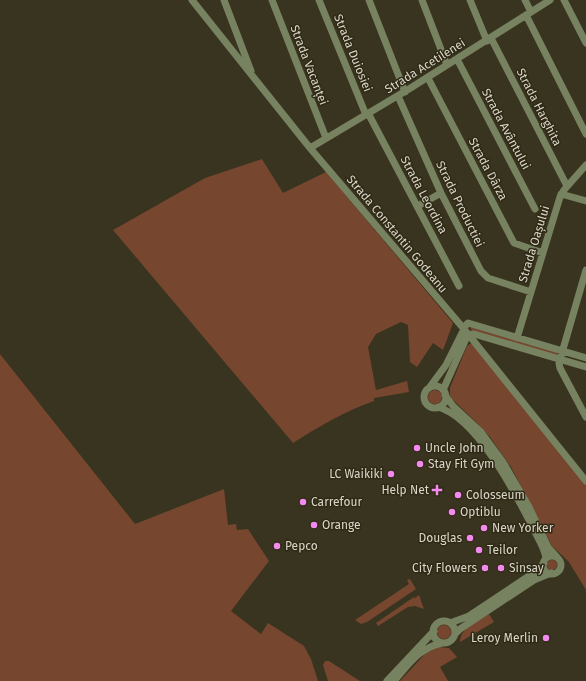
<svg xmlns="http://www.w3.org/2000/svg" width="586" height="681" viewBox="0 0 586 681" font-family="'Fira Sans',sans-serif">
  <rect width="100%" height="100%" fill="#39341f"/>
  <!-- green -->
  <path fill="#76462f" d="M262,159L283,193L326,172L453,323L443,350L433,343L417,367L410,362L408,325L401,322L376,334L368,347L376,390L407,381L409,392L374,398V401C343,412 320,426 293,443L113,230L205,178Z
    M470,327L556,352L558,354L557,356L472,332Z
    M470,344H472L586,485V590L569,562L552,546L511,467L490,437L476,422L452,399L450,395V388L467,346Z
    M0,354L135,524L224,489L228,525L236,524L237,530L248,529L269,561L231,611L261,634L268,623L304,646L311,659L318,681H0Z
    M428 397a7 7 0 1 1 14 0a7 7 0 1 1-14 0Z
    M547 565a5 5 0 1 1 10 0a5 5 0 1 1-10 0Z
    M410,579L416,589L367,622L361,624L355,620L409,584L407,580Z
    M419,595L424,609L415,606L408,607L378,626L376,623L414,597L415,598Z
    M489,614L494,622L460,642C460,628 479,620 489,614Z
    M437 632a7 7 0 1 1 14 0a7 7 0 1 1-14 0Z
    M439,647L449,648L457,657L440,667L448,681H400L425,654Z
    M325,661H329L360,681H328L323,665Z"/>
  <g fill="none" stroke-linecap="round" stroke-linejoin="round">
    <!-- minor -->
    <path stroke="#778260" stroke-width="7" d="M192,0L310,148L464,329L586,481
      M224,0L251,71
      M272,0L326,138
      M319,0L366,115
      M369,0L405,92
      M422,0L447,65
      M470,0L487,41
      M525,0L531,12
      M564,0L586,43
      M526,15L586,134
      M491,38L567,186
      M457,59L535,209
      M428,78L514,243L543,253
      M398,96L441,193L481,271L488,278L531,292
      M368,113L459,286
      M310,148L409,89L550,0
      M561,194L586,201
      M418,206L441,193
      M586,270L559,363L560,368L586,417
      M468,335L474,334L586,367
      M517,338L560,197L564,190L586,165
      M424 397a11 11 0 1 1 22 0a11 11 0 1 1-22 0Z
      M429,388L446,365L466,325L468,323L586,358
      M443,390L465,341L468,335
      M445,395L453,406L481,432L503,462L529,507L548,547L557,557
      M438,407C476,418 513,489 530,522C535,534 544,545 546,558
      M543 565a9 9 0 1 1 18 0a9 9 0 1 1-18 0Z
      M433 632a11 11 0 1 1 22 0a11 11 0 1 1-22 0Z
      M450,623L469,616L535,572L544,563
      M455,634L460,629L534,580L551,573
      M387,681L434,631
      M394,681C410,663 418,649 442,643"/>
  </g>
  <!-- markers -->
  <g fill="#f489f0" stroke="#2f2a15" stroke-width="1.5">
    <circle cx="417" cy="448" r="4"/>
    <circle cx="420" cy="464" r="4"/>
    <circle cx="391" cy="474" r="4"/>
    <path d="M435 484h4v4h4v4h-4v4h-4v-4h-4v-4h4z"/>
    <circle cx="458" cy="495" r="4"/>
    <circle cx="303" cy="502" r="4"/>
    <circle cx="452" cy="512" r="4"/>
    <circle cx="314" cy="525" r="4"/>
    <circle cx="484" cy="528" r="4"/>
    <circle cx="470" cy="538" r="4"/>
    <circle cx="277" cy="546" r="4"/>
    <circle cx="479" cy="550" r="4"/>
    <circle cx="485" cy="568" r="4"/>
    <circle cx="501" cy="568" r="4"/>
    <circle cx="546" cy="638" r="4"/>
  </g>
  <g text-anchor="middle" stroke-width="3" stroke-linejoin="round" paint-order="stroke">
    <!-- street labels -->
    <g font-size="12" fill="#d9d6c9" stroke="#2f2a15">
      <text transform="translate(353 53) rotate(68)" y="4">Strada Duiosiei</text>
      <text transform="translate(309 65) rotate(69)" y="4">Strada Vacanței</text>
      <text transform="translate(425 66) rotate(-32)" y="4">Strada Acetilenei</text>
      <text transform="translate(539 107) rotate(63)" y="4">Strada Harghita</text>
      <text transform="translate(506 129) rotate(62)" y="4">Strada Avântului</text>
      <text transform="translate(488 169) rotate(62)" y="4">Strada Dârza</text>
      <text transform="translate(424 195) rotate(62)" y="4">Strada Leordina</text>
      <text transform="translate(460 204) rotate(64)" y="4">Strada Productiei</text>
      <text transform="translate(397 234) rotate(50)" y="4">Strada Constantin Godeanu</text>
      <text transform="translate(534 244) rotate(-73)" y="4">Strada Oașului</text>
    </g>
    <!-- poi labels -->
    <g font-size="12" fill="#d9d6c9" stroke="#2f2a15" text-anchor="start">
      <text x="425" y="452">Uncle John</text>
      <text x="428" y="468">Stay Fit Gym</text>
      <text x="383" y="478" text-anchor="end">LC Waikiki</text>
      <text x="429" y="494" text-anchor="end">Help Net</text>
      <text x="466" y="499">Colosseum</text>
      <text x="311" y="506">Carrefour</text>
      <text x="460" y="516">Optiblu</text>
      <text x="322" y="529">Orange</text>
      <text x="492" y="532">New Yorker</text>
      <text x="462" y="542" text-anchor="end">Douglas</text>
      <text x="285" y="550">Pepco</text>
      <text x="487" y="554">Teilor</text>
      <text x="477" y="572" text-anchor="end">City Flowers</text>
      <text x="509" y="572">Sinsay</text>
      <text x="538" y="642" text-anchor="end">Leroy Merlin</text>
    </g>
  </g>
</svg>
